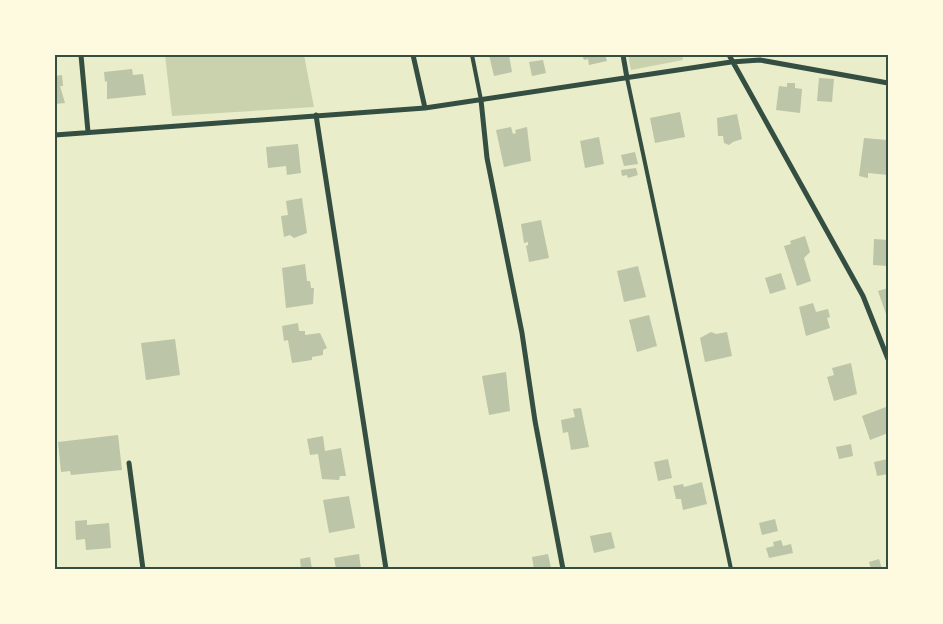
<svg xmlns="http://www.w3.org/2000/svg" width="943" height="624" viewBox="0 0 943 624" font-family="'Roboto Condensed',sans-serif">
  <rect width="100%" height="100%" fill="#e9edc9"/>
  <!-- green -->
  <path fill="#cad2ad" d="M165,55H304L314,107L172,116Z
    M628,55H682L683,60L631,70Z"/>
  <!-- building -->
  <path fill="#bcc5a7" d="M489,55H509L512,72L494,76Z
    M582,55H605L607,61L589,65L588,59L584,60Z
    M543,60L546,73L532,76L529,62Z
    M132,69L133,75L143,74L146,95L107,99V81L105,82L104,72Z
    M62,75L63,86H60L65,103L55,104V76Z
    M819,78L834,79L832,102L817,101Z
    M787,83H795V88L802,89L800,113L776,110L779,86L787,87Z
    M680,112L685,137L655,143L650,118Z
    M737,114L742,139L733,142L729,145L724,143L723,136H718L717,118Z
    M511,127L513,134L516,133L515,130L527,127L531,161L504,167L496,130Z
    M599,137L604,164L585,168L580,141Z
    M864,138L888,140V175L868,173V178L859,176Z
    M298,144L301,173L287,175L286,166L268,168L266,147Z
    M635,152L638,164L624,166L621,155Z
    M636,168L638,175L628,178L627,175L622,176L621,170Z
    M302,198L307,233L294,238L290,235L284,237L281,216L288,215L286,201Z
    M541,220L549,258L529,262L526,246L528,245V242L524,243L521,224Z
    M805,236L810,252L804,258L811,281L797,286L784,246L791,244L790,241Z
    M874,239L888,240V266L873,265Z
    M305,264L307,281H310L311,288H314L313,304L286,308L282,268Z
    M638,266L646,297L624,302L617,271Z
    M781,273L786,289L770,294L765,278Z
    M888,288V320L878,291Z
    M813,303L816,312L828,309L830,317L827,318L830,328L806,336L799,307Z
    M649,315L657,346L637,352L629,320Z
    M298,323L299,331H305V335L320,333L327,348L323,350V355L312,357V360L292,363L288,340L284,341L282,326Z
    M711,332L716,334L727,332L732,356L705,362L700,338Z
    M175,339L180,375L146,380L141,343Z
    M851,363L857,394L834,401L827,377L834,375L832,368Z
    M506,372L510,411L489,415L482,376Z
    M886,407L888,433L870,440L862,416Z
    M581,408L589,447L571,450L568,432L563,433L561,420L575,417L573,409Z
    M118,435L122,470L71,475L70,471L61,472L58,442Z
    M323,436L325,451L341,448L346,476H340L339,480L322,479L318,454L310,455L307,439Z
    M851,444L853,456L839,459L836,447Z
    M668,459L672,478L658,481L654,462Z
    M888,459V474L877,476L874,462Z
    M702,482L707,504L683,510L681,499H676L673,486L683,484L684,487Z
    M349,496L355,528L329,533L323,500Z
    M775,519L778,531L762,535L759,523Z
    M87,520V525L109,523L111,548L86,550L85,539L76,540L75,521Z
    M611,532L615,548L594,553L590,536Z
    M781,540L783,546L791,544L793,553L769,558L766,548L774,546L773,542Z
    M359,554L361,569H336L334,558Z
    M548,554L551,568L534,569L532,557Z
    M310,557L312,569H301L300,559Z
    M879,559L882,569H871L869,562Z"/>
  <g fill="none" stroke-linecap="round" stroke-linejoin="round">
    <!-- service -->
    <path stroke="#344e41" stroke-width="4" d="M472,55L481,100
      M627,78L731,569"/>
    <!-- minor -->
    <path stroke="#344e41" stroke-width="5" d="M81,55L88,132
      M413,55L425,108
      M623,55L627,78
      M729,55L863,296L888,359
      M481,100L487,158L522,333L535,421L563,569
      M316,115L386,569
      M55,135L425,108L731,62L760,60L888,83
      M129,463L143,569"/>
  </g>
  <!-- border -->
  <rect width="943" height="624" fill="none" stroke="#fefae0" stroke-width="112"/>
  <rect x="56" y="56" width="831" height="512" fill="none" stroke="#344e41" stroke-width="2"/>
</svg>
